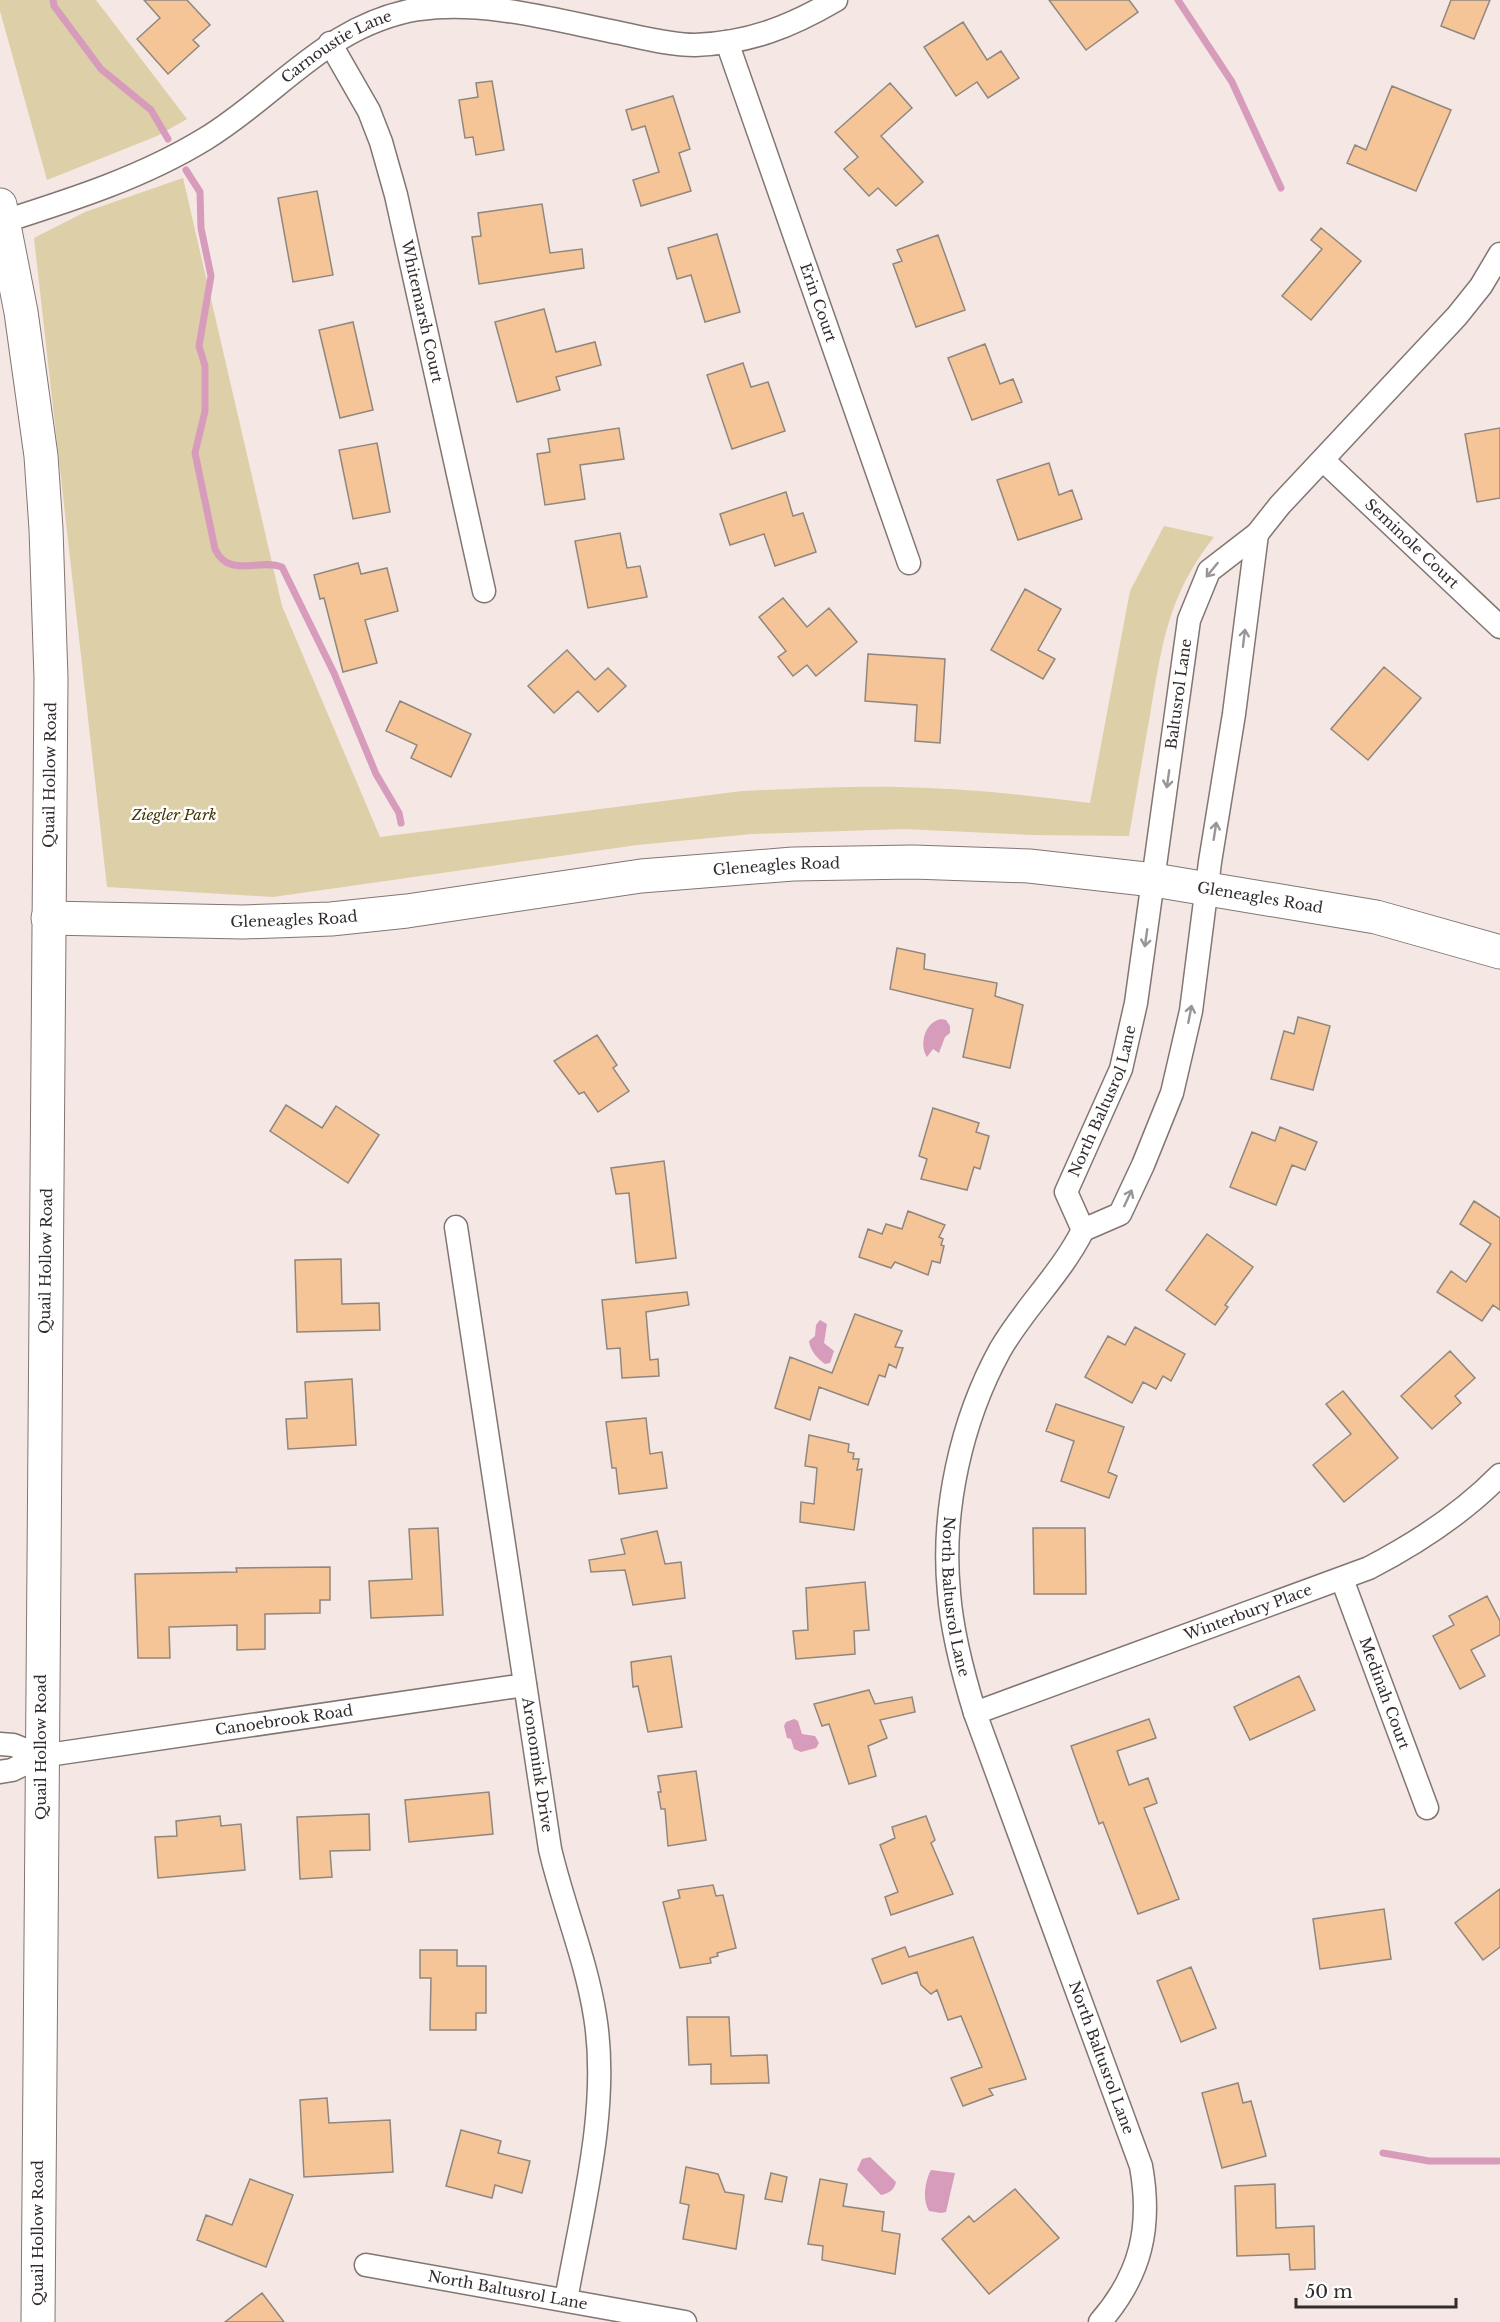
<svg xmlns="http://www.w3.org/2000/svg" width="1500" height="2322" viewBox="0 0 1500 2322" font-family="'Libre Baskerville',serif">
  <rect width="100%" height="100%" fill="#f5e7e3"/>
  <!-- green -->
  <path fill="#ddcfa7" d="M0,0H96L187,119L157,136L47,180L0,11Z
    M183,178L282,606L380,837L742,791C794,789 846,786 898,787C962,788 1026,795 1090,803L1130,591L1164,526L1214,537C1168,595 1162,644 1150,715C1143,755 1136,796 1129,836L1032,835L903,829L752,834L637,845L273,897L107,887L34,238L85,212Z"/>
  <!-- water -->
  <path fill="#d79cbc" d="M941,1019L946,1020L950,1026V1033L945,1037L939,1053L933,1049L927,1057C919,1046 924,1022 941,1019Z
    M820,1320L827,1324L824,1343L834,1351L830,1363L825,1364C818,1359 810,1351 809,1341L815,1336L816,1325Z
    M794,1719L798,1721L802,1734L815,1736L819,1743L816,1748L801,1752L794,1749L791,1739L787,1738L784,1726L786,1722Z
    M870,2157L896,2182C894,2190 890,2193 881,2195L857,2170L862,2159Z
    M931,2170L955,2173L946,2212L941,2213L929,2211C922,2200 925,2181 931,2170Z"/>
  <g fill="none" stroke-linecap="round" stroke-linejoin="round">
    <!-- stream -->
    <path stroke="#d79cbc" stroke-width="7" d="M53,0L54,6L101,69L151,110L168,139
      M1178,0L1232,82L1281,188
      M186,170L200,192L201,228L211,276L199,346L205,366V411L195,453L215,549C229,579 258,558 282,567L334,673L376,774L399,813L401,823
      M1383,2153L1429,2161H1500"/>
  </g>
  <!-- building -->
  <path fill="#f6c597" stroke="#90877f" stroke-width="1.5" d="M144,0H187L210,25L193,40L199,46L168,74L137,39L160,18Z
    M1049,0H1129L1138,12L1086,50Z
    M1451,0H1490L1474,39L1441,26Z
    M963,22L987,60L1001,51L1019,78L988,98L977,82L956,96L924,47Z
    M492,81L504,150L476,155L473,137L465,138L459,100L478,97L476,83Z
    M890,83L912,108L881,136L923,182L896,206L878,188L869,196L844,169L858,157L835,132Z
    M1392,86L1451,110L1416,191L1347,163L1355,145L1366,150Z
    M673,96L690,149L679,153L691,191L641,206L633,180L659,172L645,126L632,130L626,110Z
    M317,191L333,275L293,282L278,198Z
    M542,204L550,253L582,249L584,268L479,284L472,237L481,236L478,213Z
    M1321,228L1361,261L1311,320L1282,296L1322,249L1311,240Z
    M717,234L740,312L705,322L691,275L677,279L668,248Z
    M938,235L965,310L916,327L893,264L902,261L897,250Z
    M544,309L556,352L595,342L601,365L556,377L560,390L517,402L495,322Z
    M353,322L373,410L340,418L319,330Z
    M985,344L1000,384L1013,379L1022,402L972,420L948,358Z
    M743,363L751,387L768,382L785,431L732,449L707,375Z
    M619,428L624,459L580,465L585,499L545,505L537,454L550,452L548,439Z
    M1500,428V498L1477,502L1465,434Z
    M377,443L390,512L353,519L339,450Z
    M1049,463L1059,495L1072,490L1082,519L1018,540L997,480Z
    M786,492L793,516L803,513L816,552L775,566L764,534L730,545L720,514Z
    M620,533L627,568L640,566L647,597L588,608L575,541Z
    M358,563L361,574L387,568L398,611L365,620L377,663L343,672L324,598L320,599L314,575Z
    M1025,589L1061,609L1038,650L1055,659L1043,679L991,650Z
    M783,598L807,627L829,608L857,642L816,676L807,665L793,676L778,657L786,651L759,617Z
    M567,650L595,680L608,668L626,686L598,712L578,691L554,713L528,686Z
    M868,654L945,659L940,743L915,741L917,705L865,701Z
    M1384,667L1421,698L1368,760L1331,729Z
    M400,701L471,734L451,777L411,758L417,745L386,731Z
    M897,948L925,954L924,969L997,983L995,996L1023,1005L1010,1068L963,1057L973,1009L890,989Z
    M1298,1017L1330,1026L1313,1090L1271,1079L1284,1031L1294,1034Z
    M597,1035L617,1065L613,1068L629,1091L598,1112L584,1092L579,1094L554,1061Z
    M286,1105L322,1128L336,1106L379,1135L348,1183L270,1131Z
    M933,1108L979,1123L976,1132L989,1136L980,1169L974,1167L967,1190L921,1179L927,1159L919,1156Z
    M1280,1127L1317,1142L1305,1170L1292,1165L1276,1205L1230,1187L1252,1132L1275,1141Z
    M664,1161L676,1258L636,1263L629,1193L616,1194L611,1168Z
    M1474,1201L1500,1218V1310L1493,1305L1482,1321L1437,1292L1451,1271L1466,1282L1491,1244L1460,1224Z
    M908,1211L945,1225L939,1237L943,1239L941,1245L944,1246L940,1263L932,1261L928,1275L895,1262L891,1268L859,1257L868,1229L882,1234L886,1224L902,1229Z
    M1207,1234L1253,1267L1225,1305L1228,1307L1215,1325L1166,1290Z
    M341,1259L342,1304L379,1303L380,1330L297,1332L295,1260Z
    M687,1292L689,1305L646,1312L650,1360L658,1359L659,1376L622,1378L620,1348L607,1349L602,1300Z
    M855,1314L902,1331L895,1347L903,1348L896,1368L889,1364L885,1377L879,1375L868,1405L819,1387L810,1420L775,1408L790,1357L832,1373Z
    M1135,1327L1185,1354L1171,1381L1163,1376L1156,1389L1143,1382L1132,1403L1085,1377L1108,1336L1125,1345Z
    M1450,1351L1475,1378L1455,1396L1461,1403L1432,1429L1401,1396Z
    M352,1379L356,1445L288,1449L286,1419L307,1418L305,1382Z
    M1343,1391L1398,1458L1344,1502L1313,1465L1351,1434L1326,1404Z
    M1056,1404L1124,1427L1108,1472L1117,1476L1109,1498L1061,1481L1074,1441L1046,1431Z
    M646,1418L650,1454L662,1452L667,1488L619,1494L616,1468H612L606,1422Z
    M809,1435L849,1444L848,1452L854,1453L853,1459H859L857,1470L862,1469L854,1530L800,1522L801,1502L814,1504L817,1468L805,1466Z
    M438,1528L443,1615L371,1618L369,1581L412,1579L409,1529Z
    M1033,1528H1085L1086,1594H1034Z
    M657,1531L665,1564L681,1562L685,1598L633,1605L625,1570L591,1572L589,1560L625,1554L621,1539Z
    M330,1567V1600H320V1613L265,1614V1649L237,1650V1625L169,1627L170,1658H138L135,1574L237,1572L236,1568Z
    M865,1582L869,1630L854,1631L855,1654L796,1659L793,1631L808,1630L806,1588Z
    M1487,1596L1500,1621V1635L1471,1650L1485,1676L1460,1689L1433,1636L1454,1625L1449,1616Z
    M671,1656L682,1727L648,1732L638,1686L633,1687L631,1662Z
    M1299,1676L1315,1710L1250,1740L1234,1707Z
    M869,1690L875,1704L912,1697L915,1712L880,1720L887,1738L868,1746L876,1776L849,1784L829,1724L822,1726L814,1704Z
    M1149,1719L1156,1738L1117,1751L1129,1785L1148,1778L1157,1803L1144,1808L1179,1899L1138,1914L1103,1822L1099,1824L1071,1746Z
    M696,1771L706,1840L668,1846L665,1809H661L658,1792H661L658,1776Z
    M489,1792L493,1834L409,1842L405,1800Z
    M369,1814L370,1850L330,1851L332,1877L300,1879L297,1817Z
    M220,1816L221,1826L241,1824L245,1870L158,1878L155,1837L177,1836L176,1821Z
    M926,1816L935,1840L931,1843L953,1894L891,1915L885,1897L898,1892L880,1845L895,1838L892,1827Z
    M713,1885L716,1896L723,1895L736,1948L717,1953L718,1956L710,1958L711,1963L680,1968L663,1902L680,1898L678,1890Z
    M1500,1889V1947L1483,1960L1455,1923Z
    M1384,1909L1391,1959L1320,1969L1313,1919Z
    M973,1937L1026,2079L989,2089L993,2095L963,2106L951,2078L982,2067L961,2016L948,2020L937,1990L931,1994L921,1985L917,1972L882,1984L872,1959L905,1947L909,1957Z
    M420,1950H457V1966H486V2013H476V2030H430L431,1978H420Z
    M1191,1967L1216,2028L1181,2042L1157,1981Z
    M687,2017H729L731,2056L767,2055L769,2083L711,2084V2064L689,2065Z
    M1238,2083L1243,2103L1251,2101L1266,2156L1222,2168L1202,2093Z
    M327,2098L329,2123L390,2120L393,2172L304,2177L300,2100Z
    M461,2130L501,2141L498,2153L530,2161L522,2193L495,2185L492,2198L446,2186Z
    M686,2167L718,2174L725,2192L744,2195L736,2249L683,2239L689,2205L680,2203Z
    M771,2173L787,2177L782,2202L765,2199Z
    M250,2179L293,2195L266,2267L197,2240L206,2215L232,2225Z
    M820,2179L847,2184L843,2206L884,2212L882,2231L900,2234L895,2274L822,2260L823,2246L808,2244Z
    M1275,2184L1276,2228L1314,2226L1315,2269L1290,2270L1289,2254L1237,2256L1235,2186Z
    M1015,2189L1059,2238L989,2294L942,2239L969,2216L974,2222Z
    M262,2293L284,2322H225Z"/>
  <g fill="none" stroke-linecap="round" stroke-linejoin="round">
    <defs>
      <g id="street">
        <path id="s1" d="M727,42L909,563"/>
        <path id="s2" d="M330,43L369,111L381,142L396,195L484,591"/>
        <path id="s3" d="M5,221C74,199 143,177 205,139C279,94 327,24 419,9C486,0 554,20 620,33C644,38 670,45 695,45C749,43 790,27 836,0"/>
        <path id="s4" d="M1323,460L1500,627"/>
        <path id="s5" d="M456,1227L550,1849C563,1905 586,1959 595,2016C610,2107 582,2210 566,2300"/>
        <path id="s6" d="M1083,1230C1061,1274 1024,1308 1000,1350C961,1421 941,1512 949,1593C952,1633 963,1674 975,1713L1141,2166C1152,2227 1141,2275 1100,2322"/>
        <path id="s7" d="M1083,1230L1066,1192L1121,1069L1136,1003L1189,620L1209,571L1257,534L1280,505L1457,316L1481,286L1500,254"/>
        <path d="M1083,1230L1120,1214L1143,1165L1172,1093L1191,1011L1210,862L1234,714L1257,534"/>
        <path id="s8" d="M1342,1579L1427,1808"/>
        <path id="s9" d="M975,1713L1369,1568C1417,1543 1462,1514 1500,1475"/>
        <path d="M0,1744L13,1745L41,1756"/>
        <path id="s10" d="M0,1772L12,1770L41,1756L525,1685"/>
        <path id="s11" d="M366,2265L685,2322"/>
      </g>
      <g id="secondary">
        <path d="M0,205L21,312L41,456L46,529L51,678L38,2322"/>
        <path id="s12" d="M48,918L243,922L331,919L407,911L641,876L793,864L913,862L1029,866L1154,880L1376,917L1500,952"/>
      </g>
    </defs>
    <!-- street casing -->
    <use href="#street" stroke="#817672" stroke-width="25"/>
    <!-- secondary casing -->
    <use href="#secondary" stroke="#817672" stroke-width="35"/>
    <!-- street -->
    <use href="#street" stroke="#fff" stroke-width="22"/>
    <!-- secondary -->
    <use href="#secondary" stroke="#fff" stroke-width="33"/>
  </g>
  <!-- one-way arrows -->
  <defs><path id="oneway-shaft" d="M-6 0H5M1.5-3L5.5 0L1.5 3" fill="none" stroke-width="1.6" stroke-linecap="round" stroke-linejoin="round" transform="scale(1.5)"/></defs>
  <g stroke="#989696">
    <use href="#oneway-shaft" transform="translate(1212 570) rotate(129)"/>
    <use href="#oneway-shaft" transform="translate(1244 638) rotate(-83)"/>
    <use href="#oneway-shaft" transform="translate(1168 779) rotate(98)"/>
    <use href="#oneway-shaft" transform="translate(1215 831) rotate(-81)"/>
    <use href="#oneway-shaft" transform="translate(1146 938) rotate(98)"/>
    <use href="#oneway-shaft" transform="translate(1190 1014) rotate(-79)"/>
    <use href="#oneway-shaft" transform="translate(1128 1198) rotate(-65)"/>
  </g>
  <g text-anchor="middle" stroke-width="5" stroke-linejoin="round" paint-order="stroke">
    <!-- street labels -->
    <g font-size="15" fill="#322d2c" stroke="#fff">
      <text dy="5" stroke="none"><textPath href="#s3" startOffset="378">Carnoustie Lane</textPath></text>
      <text dy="5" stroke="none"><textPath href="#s1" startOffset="276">Erin Court</textPath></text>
      <text dy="5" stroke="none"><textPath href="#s2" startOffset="286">Whitemarsh Court</textPath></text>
      <text dy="5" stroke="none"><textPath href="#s4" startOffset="122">Seminole Court</textPath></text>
      <text dy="5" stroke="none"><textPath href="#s7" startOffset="556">Baltusrol Lane</textPath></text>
      <text transform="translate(50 775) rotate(-89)" y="5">Quail Hollow Road</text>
      <text dy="5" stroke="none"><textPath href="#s12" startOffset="732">Gleneagles Road</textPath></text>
      <text dy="5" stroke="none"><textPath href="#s12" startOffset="1218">Gleneagles Road</textPath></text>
      <text dy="5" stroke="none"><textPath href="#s12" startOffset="246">Gleneagles Road</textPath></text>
      <text dy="5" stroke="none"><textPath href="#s7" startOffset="140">North Baltusrol Lane</textPath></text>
      <text transform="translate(46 1261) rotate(-89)" y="5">Quail Hollow Road</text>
      <text dy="5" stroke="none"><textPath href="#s6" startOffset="402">North Baltusrol Lane</textPath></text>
      <text dy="5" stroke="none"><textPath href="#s9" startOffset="291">Winterbury Place</textPath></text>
      <text dy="5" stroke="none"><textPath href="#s8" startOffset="122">Medinah Court</textPath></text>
      <text dy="5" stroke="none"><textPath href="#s10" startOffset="290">Canoebrook Road</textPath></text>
      <text transform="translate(41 1747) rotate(-90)" y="5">Quail Hollow Road</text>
      <text dy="5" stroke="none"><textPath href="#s5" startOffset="544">Aronomink Drive</textPath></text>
      <text dy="5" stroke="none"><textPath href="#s6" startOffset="888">North Baltusrol Lane</textPath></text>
      <text transform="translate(38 2233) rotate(-90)" y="5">Quail Hollow Road</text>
      <text dy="5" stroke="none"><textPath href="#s11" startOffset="144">North Baltusrol Lane</textPath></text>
    </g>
    <!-- park labels -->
    <g font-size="15" font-style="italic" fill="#433400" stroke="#fff">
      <text x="174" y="820">Ziegler Park</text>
    </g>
  </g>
  <!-- scale -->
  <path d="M1296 2298v9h160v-9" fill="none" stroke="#322d2c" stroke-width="3"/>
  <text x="1305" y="2298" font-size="18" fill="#322d2c" stroke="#ffffff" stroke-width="4.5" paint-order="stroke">50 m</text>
</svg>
